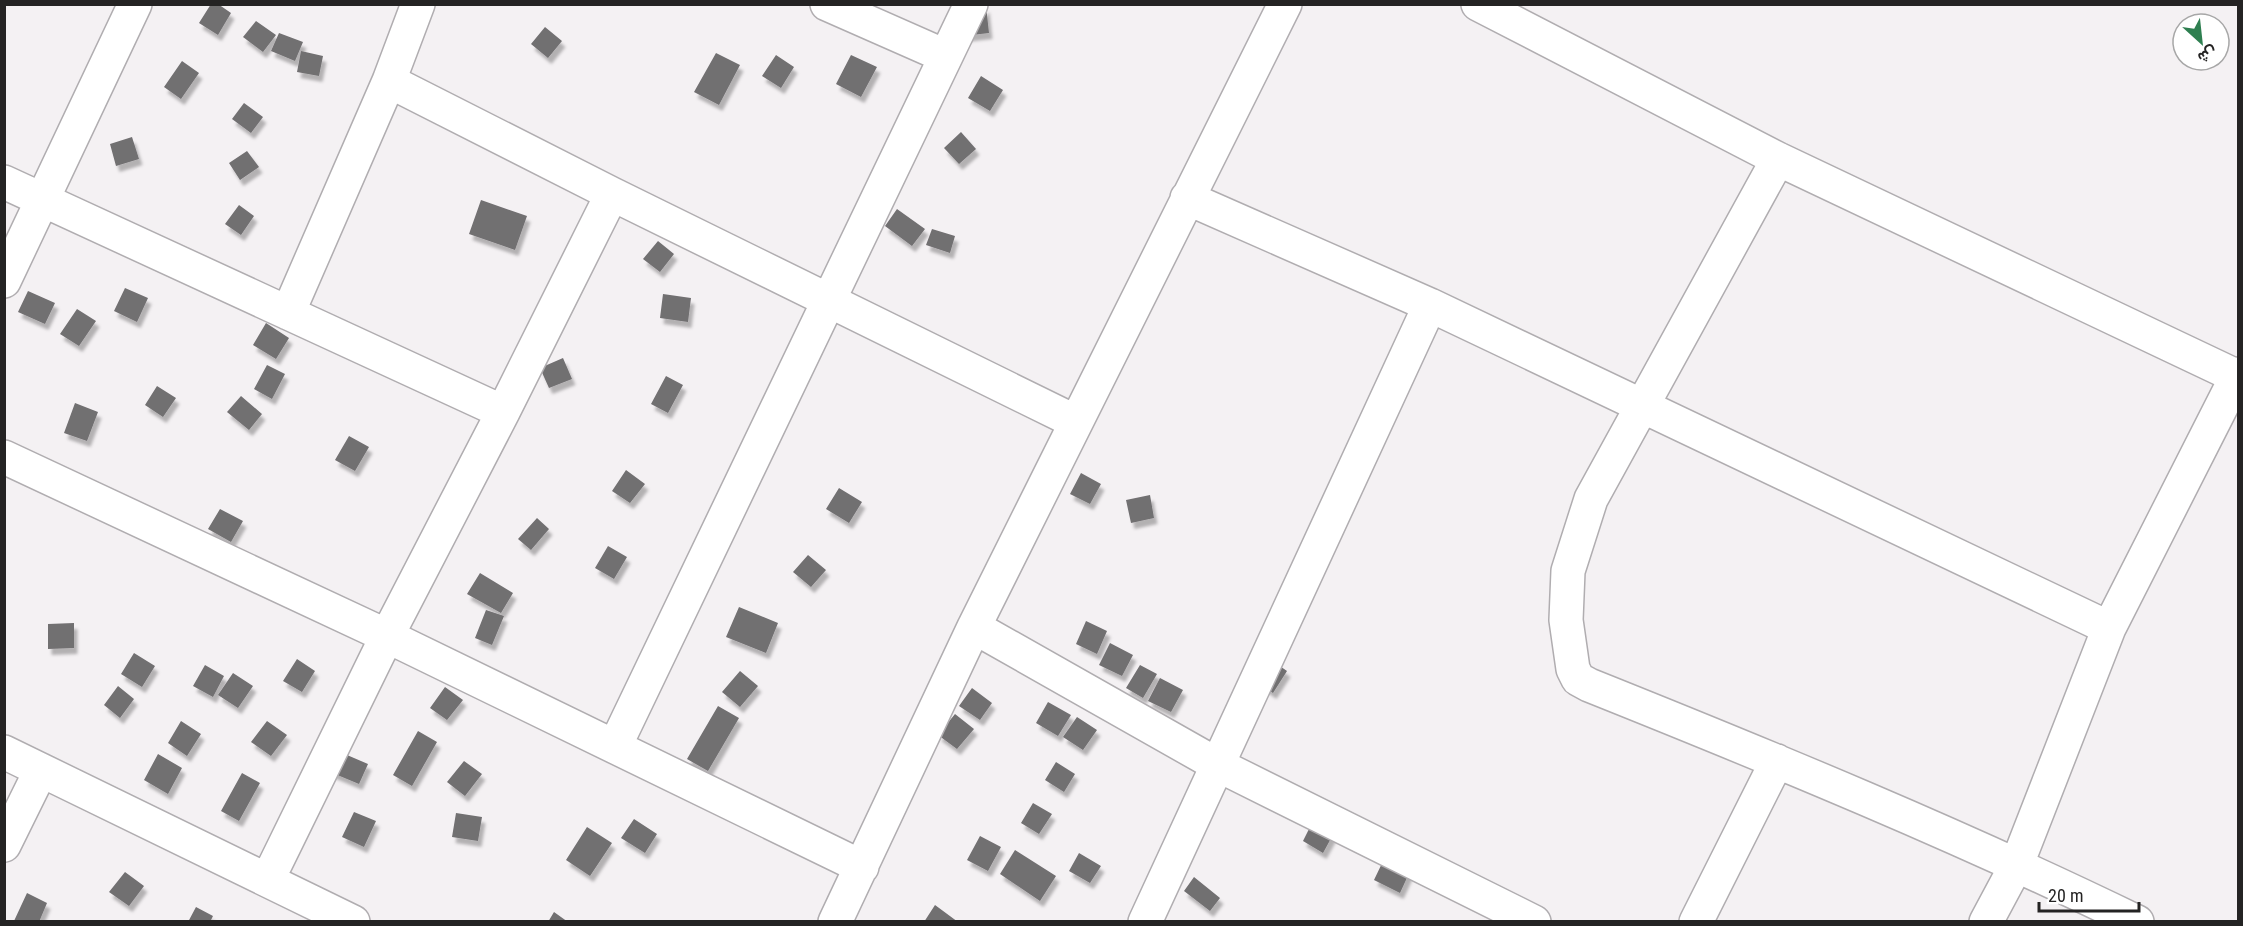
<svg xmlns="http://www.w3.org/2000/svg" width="2243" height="926" viewBox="0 0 2243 926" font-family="'Roboto Condensed',Vazirmatn,sans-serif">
  <defs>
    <filter id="shadow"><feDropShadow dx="3.5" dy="6" stdDeviation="1.5" flood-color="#0004"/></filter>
  </defs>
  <rect width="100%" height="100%" fill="#f4f1f3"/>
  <!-- building -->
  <path fill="#716f71" filter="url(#shadow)" d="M211,4H218L231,13L218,35L199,23Z
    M986,6L989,33L963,36Z
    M256,21L276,35L263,52L243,37Z
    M545,27L562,41L548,58L531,44Z
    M279,33L303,42L295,61L271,51Z
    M301,51L323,56L319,76L297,72Z
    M716,53L740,65L719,105L694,92Z
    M776,55L794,67L781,88L762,76Z
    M851,55L877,67L861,97L836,84Z
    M182,61L199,73L181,99L164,87Z
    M981,76L1003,90L990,111L968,98Z
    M244,103L263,117L251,133L232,119Z
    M961,132L976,149L959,164L944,148Z
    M132,137L139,159L116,166L110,144Z
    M247,151L259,167L240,180L229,163Z
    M481,200L527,216L515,250L469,234Z
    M239,205L254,216L241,235L225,224Z
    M897,209L925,229L912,246L885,226Z
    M932,229L955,236L950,253L926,245Z
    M658,241L674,254L660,272L643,259Z
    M125,288L148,298L137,322L114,311Z
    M28,291L55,303L45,324L18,312Z
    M663,294L691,298L688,322L660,318Z
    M77,309L96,321L79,346L60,334Z
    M266,323L289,338L276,359L253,345Z
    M563,358L572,379L549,388L540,368Z
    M267,365L285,374L272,399L254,389Z
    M666,376L683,385L668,413L651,404Z
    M157,386L176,398L163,417L145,405Z
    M241,396L262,414L249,430L227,412Z
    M75,403L98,412L87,441L64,433Z
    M349,436L369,447L355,471L335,460Z
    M626,470L645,484L630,503L612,491Z
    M1081,473L1101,484L1090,504L1070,494Z
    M839,488L862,502L849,523L826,509Z
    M1150,495L1154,518L1131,523L1126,500Z
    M220,509L243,521L231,542L208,529Z
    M537,518L549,529L531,550L518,539Z
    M608,546L627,557L614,579L595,568Z
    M808,555L826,570L811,587L793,572Z
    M480,573L513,593L501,613L467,594Z
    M739,607L778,623L766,653L726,637Z
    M486,610L504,616L492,645L475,638Z
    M1086,621L1107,631L1097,654L1076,644Z
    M74,623V648L48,649V624Z
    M1110,643L1133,655L1122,676L1099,665Z
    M134,653L155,666L142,687L121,674Z
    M1268,658L1287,671L1273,693L1254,680Z
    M297,659L315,671L302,692L283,681Z
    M205,665L224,676L213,697L193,686Z
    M1140,665L1157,674L1143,698L1126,688Z
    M740,671L758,686L740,707L722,692Z
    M233,673L253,686L238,708L218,695Z
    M1160,678L1183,690L1171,712L1148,701Z
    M118,686L134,699L120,718L104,705Z
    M445,687L463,700L447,720L430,708Z
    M972,688L992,703L980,720L959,706Z
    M1048,702L1071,715L1058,736L1036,723Z
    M718,706L739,718L708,771L687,759Z
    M955,714L974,729L957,749L938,735Z
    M1077,717L1097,730L1083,750L1063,737Z
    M181,721L201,734L187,756L168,743Z
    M267,721L287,735L271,756L251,742Z
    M418,731L437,742L412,786L393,775Z
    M333,749L368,764L359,784L323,769Z
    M158,754L182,768L168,794L144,780Z
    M464,761L482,774L465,796L447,782Z
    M1056,762L1075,774L1064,792L1045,780Z
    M242,773L260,783L239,821L221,811Z
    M1033,803L1052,814L1039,834L1021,823Z
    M354,812L376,821L364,847L342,837Z
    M456,813L482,817L478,841L452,837Z
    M634,819L657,834L645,853L621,838Z
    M1314,819L1335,831L1323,853L1303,841Z
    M587,827L612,843L590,876L566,860Z
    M980,836L1001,847L988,871L967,860Z
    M1015,850L1056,876L1040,901L1000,874Z
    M1079,853L1101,866L1090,883L1069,871Z
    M1385,857L1411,869L1400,893L1374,880Z
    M125,872L144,886L129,906L109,892Z
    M1194,877L1220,898L1210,911L1184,891Z
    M27,893L47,903L39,922L14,921Z
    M935,905L958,922H924Z
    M196,907L213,916L210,922H188Z
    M554,912L568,922H548Z"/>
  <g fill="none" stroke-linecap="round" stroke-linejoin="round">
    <defs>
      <path id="street" d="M827,4L945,56
        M1478,4L1778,159L2238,377
        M389,81L612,194L1076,422
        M1778,159L1591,499L1568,571L1566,620L1573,669L1578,679L1589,685C1774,759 1958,835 2137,922
        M4,182L503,412
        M1187,198L1430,305L2109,628
        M4,281L135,4
        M288,313L389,81L418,4
        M4,457L387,636L862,867
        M974,627L1216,764L1534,922
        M615,746L971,4
        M4,752L353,922
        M4,845L41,770
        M268,879L387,636L503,412L612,194
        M835,922L974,627L1285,4
        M1145,922L1430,305
        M1696,922L1777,761
        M1986,922L2017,864L2109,628L2238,374"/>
    </defs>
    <!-- street casing -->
    <use href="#street" stroke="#b0adb0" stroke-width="36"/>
    <!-- street -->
    <use href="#street" stroke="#fff" stroke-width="33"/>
  </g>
  <!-- border -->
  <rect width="2243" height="926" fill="none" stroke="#242323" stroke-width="12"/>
  <!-- north arrow -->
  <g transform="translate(2201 42) rotate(153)"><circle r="28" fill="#ffffff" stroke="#a7a7a7" stroke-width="1.5"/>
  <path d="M0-4.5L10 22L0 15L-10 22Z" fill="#2e7f50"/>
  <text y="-9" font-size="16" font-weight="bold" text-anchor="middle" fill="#242323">ش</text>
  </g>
  <!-- scale -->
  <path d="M2039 902v9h100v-9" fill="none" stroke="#242323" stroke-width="3"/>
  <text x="2048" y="902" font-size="18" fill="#242323" stroke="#ffffff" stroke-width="4.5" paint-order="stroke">20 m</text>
</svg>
